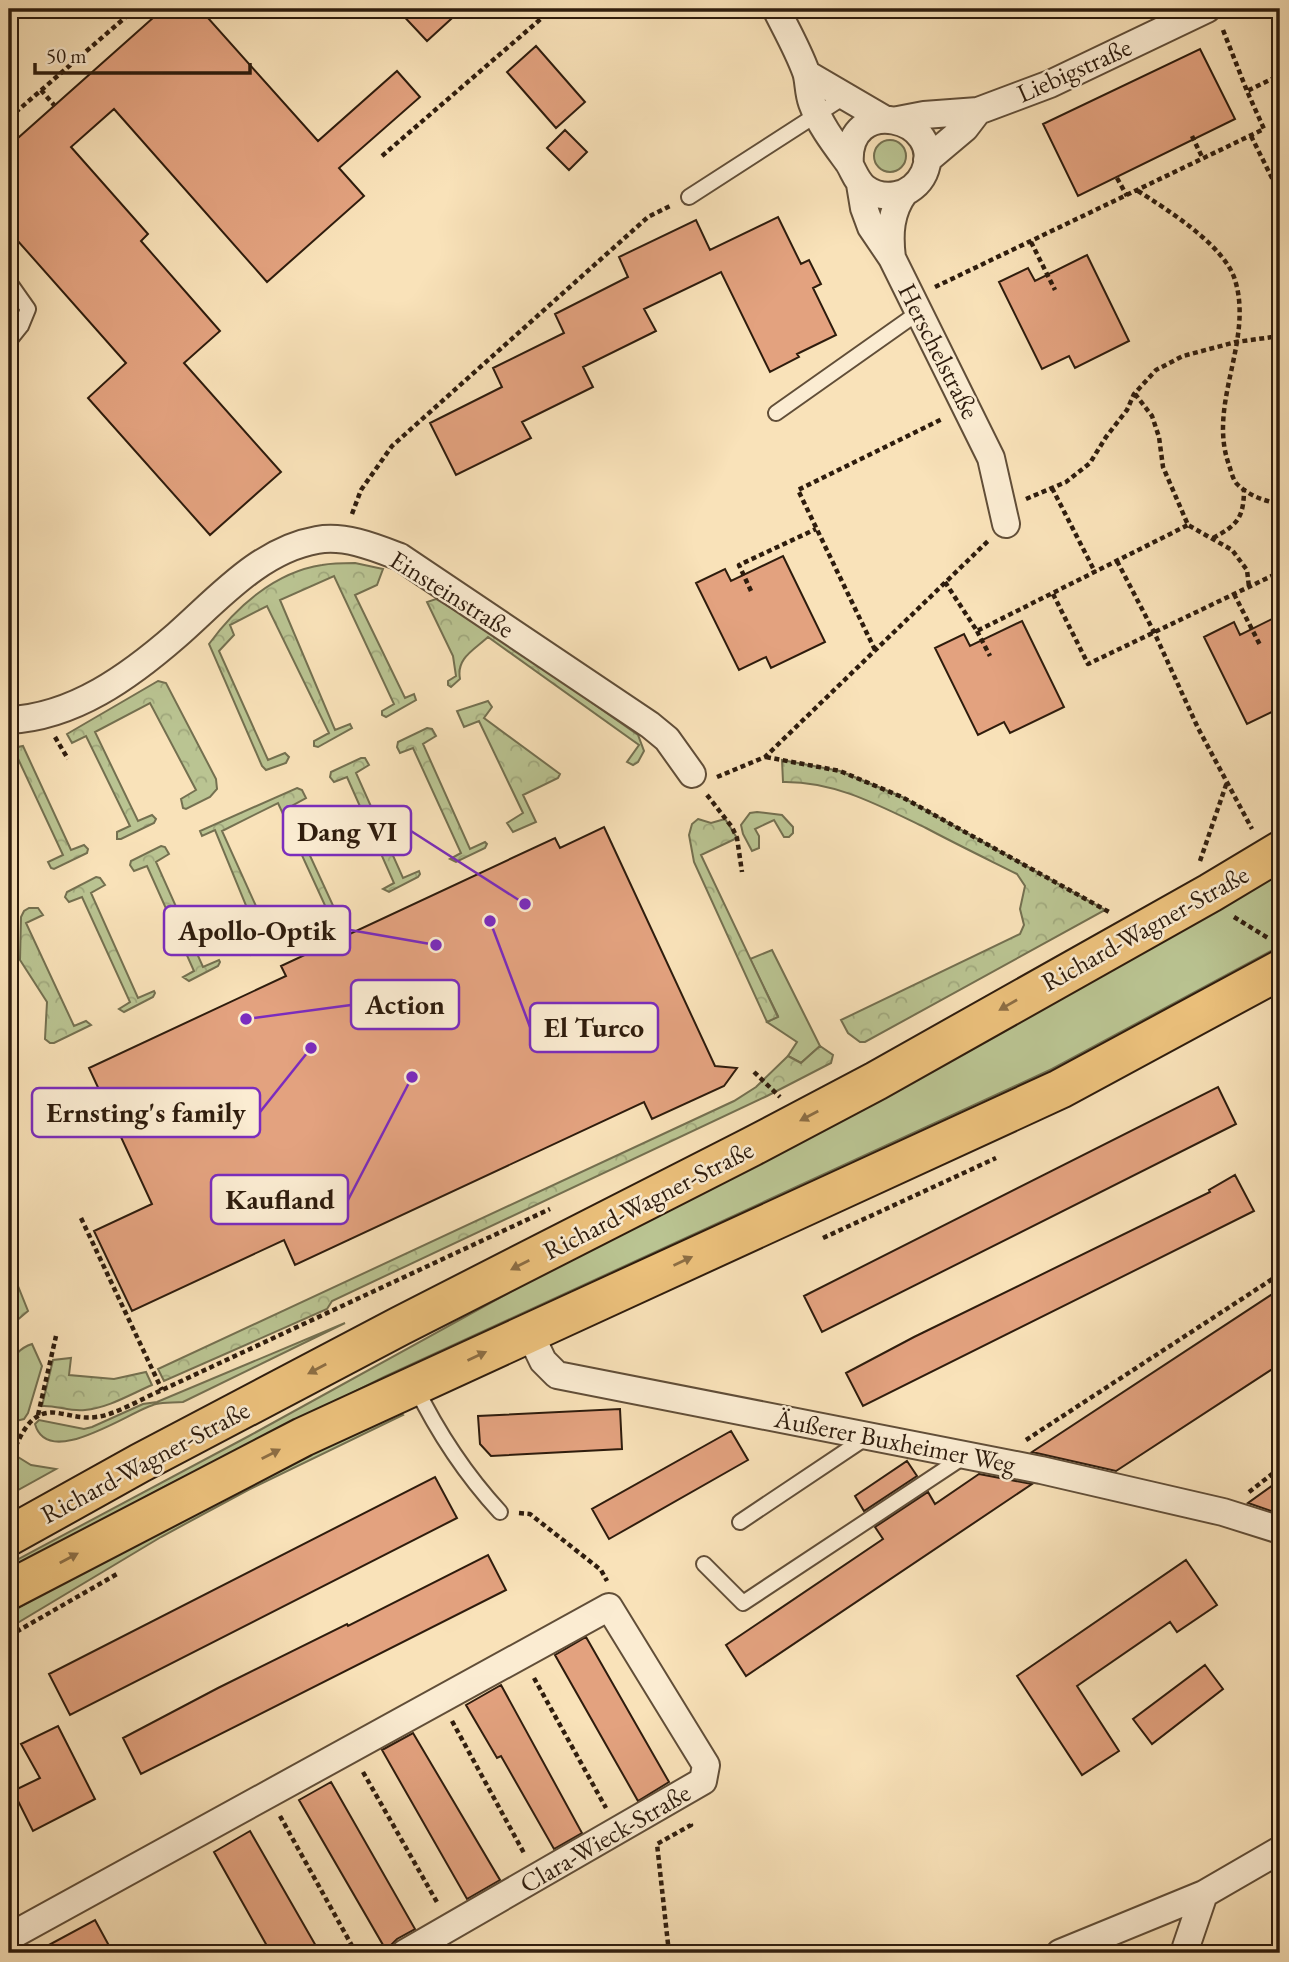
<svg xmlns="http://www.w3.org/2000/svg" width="1289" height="1962" viewBox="0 0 1289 1962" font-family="'EB Garamond',serif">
  <defs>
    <pattern id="forest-crowns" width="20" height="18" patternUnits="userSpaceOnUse" patternTransform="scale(1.75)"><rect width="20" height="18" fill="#bac492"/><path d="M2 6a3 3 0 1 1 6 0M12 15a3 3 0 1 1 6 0" fill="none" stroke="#a0a87d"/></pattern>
  </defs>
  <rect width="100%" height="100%" fill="#f9e2b9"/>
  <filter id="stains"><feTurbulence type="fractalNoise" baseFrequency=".00286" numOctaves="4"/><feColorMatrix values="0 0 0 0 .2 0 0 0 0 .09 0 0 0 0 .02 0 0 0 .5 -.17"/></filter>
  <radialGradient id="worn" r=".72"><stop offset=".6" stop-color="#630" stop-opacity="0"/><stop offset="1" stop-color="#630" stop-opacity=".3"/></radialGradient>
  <!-- green -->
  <path fill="#bac492" stroke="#747050" stroke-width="2" d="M874 156a16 16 0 1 1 32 0a16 16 0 1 1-32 0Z
    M757,812L782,815L793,827V833L789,837H784L774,820L755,829L759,836V848L752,851L743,834L741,825L750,813Z
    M1280,864V946L1052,1069L384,1377L166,1486L9,1571V1564L249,1436L1201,911Z
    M772,950L820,1046L801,1063L788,1056L797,1042L767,1022L778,1016L750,959Z
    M345,1323L183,1402C174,1403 165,1402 156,1404C131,1410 48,1471 35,1424L39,1420L84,1429L92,1427L143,1404L157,1402Z
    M32,1344L42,1366L28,1413L24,1419L16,1421L9,1415C9,1389 1,1354 32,1344Z
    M398,1410L403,1415L248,1490L161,1537L9,1628V1613L157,1530Z
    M18,1457L31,1465L56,1469L9,1495V1475Z"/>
  <!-- forest -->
  <path fill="url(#forest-crowns)" stroke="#747050" stroke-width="2" d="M355,563L383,569L377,585L355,595L405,698L414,694L416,700L386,717L382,715V711L394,704L334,576L280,600L335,730L350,724L352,728L318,747L314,746V741L329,733L267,606L230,625L234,635L219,651L268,760L285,753L289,757L286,763L266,770L262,766L209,644C236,607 275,572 322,565C333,563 344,563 355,563Z
    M436,599L493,633L638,735L644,751L638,762L633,765L627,762L639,745L488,637C474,650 456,658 460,679L451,687L448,685V681L456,676L453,656L427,602Z
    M158,681L166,683L216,779L217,789L210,797L186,809L183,808L181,799L196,790L150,703L95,732L138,821L152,815L156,819L154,823L121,839H117V832L130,826L86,736L72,743L67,734Z
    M488,701L492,707L484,718L560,774L558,778L523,795L536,822L513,832L507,823L523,813L479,721L464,727L457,711Z
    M427,728L432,729L436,736L423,744L470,849L485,842L487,844L485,848L456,862L450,859L461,853L413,748L400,753L397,747L398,742Z
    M23,746L71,850L84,845L88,849L87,853L54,869L51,868L48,862L63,855L13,748Z
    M361,758H365L369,765L356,773L403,878L419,871L420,874L418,877L389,892L383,889L394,883L347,777L334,782L330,777L331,772Z
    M782,760L840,771L902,797L1105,910L865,1042H860L848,1033L841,1020L1020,934L1024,925L1020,909L1025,886L1017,874C987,859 956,844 926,828C880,806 835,781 783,782Z
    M297,788L302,790L306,798L288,808L336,912L330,915L328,912L278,803L222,831L270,937L285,932L287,937L285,940L251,955L246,949L261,942L215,830L202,836L200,831Z
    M698,819L711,823L725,819L737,838L701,855L778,1017L767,1022L694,862L689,835L692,824Z
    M161,846L165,847L169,854L156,862L203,967L219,960L220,962L218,966L189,981L183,977L194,971L147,866L134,871L130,865L131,861Z
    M96,877L100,878L105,885L91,893L138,998L154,991L155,993L153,997L124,1012L119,1009L130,1002L82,897L69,902L65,897L67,892Z
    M29,908H38L43,915L26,923L74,1026L86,1021L91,1025L54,1043H50L45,1039L47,1002L20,960L21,917L24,911Z
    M820,1046L833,1055L831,1063L767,1096L332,1301L327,1309L164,1381L158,1369L734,1101L756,1087L788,1056L801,1063Z
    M18,1286L28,1311L9,1327V1292Z
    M71,1358L69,1375L114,1379L146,1372L152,1385C131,1394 108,1408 85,1410C70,1412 56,1405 42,1406L53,1360Z"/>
  <!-- building -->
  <path fill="#e3a27f" stroke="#2e1c0d" stroke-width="2" d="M163,9H200L318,141L397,71L420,97L339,168L364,196L267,282L114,109L71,147L148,234L141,241L220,331L184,363L281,472L210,535L88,398L126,363L9,231V146Z
    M397,9H462L427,41Z
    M536,46L585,102L556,128L507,72Z
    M1200,49L1235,119L1078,196L1043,124Z
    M565,130L587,152L569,170L547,148Z
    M778,217L801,264L809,260L821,284L813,288L836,335L797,354L799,357L770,372L721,272L644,309L656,331L583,367L593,387L522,422L531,438L456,475L430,423L502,387L493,368L564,333L555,314L628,277L619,257L696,220L710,250Z
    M1087,255L1129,341L1075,368L1069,356L1042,369L999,282L1028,268L1035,281Z
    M783,556L825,642L771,668L766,657L739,670L696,583L725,569L731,581Z
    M1280,615V708L1247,724L1204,637L1234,622L1240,635Z
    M1022,621L1064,707L1010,733L1004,722L978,735L935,648L964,634L970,646Z
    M604,827L715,1066L737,1068L724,1086L652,1119L644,1102L295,1265L284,1240L132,1311L94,1231L152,1204L89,1068L286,976L281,966L555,838L560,848Z
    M1218,1087L1236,1124L822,1332L804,1296Z
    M1235,1175L1254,1211L863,1406L846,1373L914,1337L1210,1192L1209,1190Z
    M1280,1289V1364L1116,1471L1032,1452Z
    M620,1409L622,1449L491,1456L480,1444L478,1416Z
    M731,1431L748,1460L609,1539L592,1509Z
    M907,1461L917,1476L864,1511L855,1496Z
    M979,1474L1032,1484L746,1676L726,1645L883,1539L875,1527L928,1492L935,1504Z
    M435,1477L457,1518L70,1715L49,1674Z
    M1280,1480V1514L1248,1503Z
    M488,1555L506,1590L141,1774L123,1738L218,1688L347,1624L348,1626Z
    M1186,1560L1217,1605L1177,1632L1170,1622L1077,1686L1119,1751L1082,1775L1017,1676Z
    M586,1637L669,1782L638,1801L555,1655Z
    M1205,1665L1223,1689L1152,1744L1133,1719Z
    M501,1685L582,1833L554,1849L501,1756L497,1758L466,1705Z
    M58,1726L95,1799L33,1831L13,1791L40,1778L21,1744Z
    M413,1733L500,1880L467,1899L382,1750Z
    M331,1782L415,1929L397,1939L386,1950L299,1800Z
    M250,1831L320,1953H271L214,1852Z
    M95,1920L113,1953H34Z"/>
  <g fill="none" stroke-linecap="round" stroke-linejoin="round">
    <defs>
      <path id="service" d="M689,197L844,97
        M9,282L28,309L21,326L9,341
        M776,413L919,312
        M415,1386C438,1433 465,1474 500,1512
        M740,1522L867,1437
        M704,1564L743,1603L965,1456"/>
      <path id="minor" d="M776,9C786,29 798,50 806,72C809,81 808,92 812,103C820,125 834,143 848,162C854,171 856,181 865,188C873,194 885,197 896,195C908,193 919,184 924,173C948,117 844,92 850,165
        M807,74L884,119
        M898,120L924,115L978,111L1050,84L1207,9
        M927,160L965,128L978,111
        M860,184L864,208L871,227L892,258L991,458L1006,524
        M892,258C889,234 890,212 905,192
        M9,720C74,717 130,676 177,635C219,598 260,550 317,540C345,535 374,547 400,557L650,725L667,739L692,774
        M529,1332L543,1361L557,1375L1041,1470L1223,1512L1280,1530
        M9,1937L609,1607L706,1765L703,1781L405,1953
        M1060,1953L1204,1894L1280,1850
        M1189,1953L1186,1947L1204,1894"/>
      <path id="primary" d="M9,1536L140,1463L400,1326L751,1147L876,1081L1210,893L1280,851
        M9,1590L303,1437L1060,1089L1280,970"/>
    </defs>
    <!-- service casing -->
    <use href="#service" stroke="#614e38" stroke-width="18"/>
    <!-- minor casing -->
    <use href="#minor" stroke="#614e38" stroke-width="30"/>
    <!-- primary casing -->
    <use href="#primary" stroke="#2e1c0d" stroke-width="42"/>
    <!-- path -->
    <path stroke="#2e1c0d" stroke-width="4.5" stroke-dasharray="5 3.5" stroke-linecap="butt" d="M1223,30L1247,91
      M41,90L54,105
      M9,118L135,9
      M1192,136L1203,159
      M1251,136L1280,194
      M382,156L543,17L558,9
      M1117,178L1127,196
      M1138,191C1168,210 1225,246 1235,280C1254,341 1207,404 1229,465C1231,471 1233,480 1237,484C1249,496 1265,501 1280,504
      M1031,242L1055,290
      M935,287L1264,129L1247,91L1280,75
      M1135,394L1152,416L1159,437L1163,467L1188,525L1232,550L1247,570L1249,587
      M1052,488L1095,572
      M1026,499L1066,482L1090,463L1106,437L1127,410L1134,394L1156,370L1183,356L1236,342L1280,336
      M352,514L361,490L392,446L648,217L672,205
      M1213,538C1238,525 1244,517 1244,488
      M1117,561L1154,632L1198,728L1252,829
      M945,582L977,631L1188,525
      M751,591L739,565L816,529
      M1053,594L1088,664L1280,572
      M1234,594L1260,645
      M977,631L990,656
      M875,650L798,490L942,419
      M55,737L68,759
      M766,757L840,771L902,797L1109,912
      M717,777L765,757L988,541
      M707,795L732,827L737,838L742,872
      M1200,861L1227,782
      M1234,917L1268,938
      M310,938L316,950
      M754,1072L780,1097
      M81,1218L162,1390
      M823,1238L996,1158
      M38,1415L56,1336
      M1026,1440L1280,1274
      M9,1462C19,1440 28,1408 58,1413C71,1415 82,1419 96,1417C115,1415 143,1398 162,1390L550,1209
      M1249,1492L1280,1468
      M519,1513L530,1514L601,1570L607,1581
      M9,1636L117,1574
      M534,1678L606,1808
      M452,1721L525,1855
      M363,1772L438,1904
      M280,1816L356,1953
      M9,1867L13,1903
      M669,1953L657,1844L691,1825L689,1821"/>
    <!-- service -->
    <use href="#service" stroke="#fbecd2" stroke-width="14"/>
    <!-- minor -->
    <use href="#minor" stroke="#fbecd2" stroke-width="26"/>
    <!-- primary -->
    <use href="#primary" stroke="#ecc17c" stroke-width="38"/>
  </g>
  <!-- one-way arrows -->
  <defs><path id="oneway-solid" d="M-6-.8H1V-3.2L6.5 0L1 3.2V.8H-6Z" transform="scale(1.75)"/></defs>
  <g fill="#8d6e44">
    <use href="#oneway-solid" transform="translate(1008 1005) rotate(150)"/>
    <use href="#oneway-solid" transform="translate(809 1116) rotate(152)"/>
    <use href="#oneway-solid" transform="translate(683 1261) rotate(-25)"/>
    <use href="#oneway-solid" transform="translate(520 1265) rotate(153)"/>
    <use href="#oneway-solid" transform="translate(477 1356) rotate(-25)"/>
    <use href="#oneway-solid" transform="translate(317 1369) rotate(152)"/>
    <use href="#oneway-solid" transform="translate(271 1454) rotate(-27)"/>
    <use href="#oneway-solid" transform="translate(69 1558) rotate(-28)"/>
  </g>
  <g text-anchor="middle" stroke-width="5" stroke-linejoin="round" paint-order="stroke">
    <!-- street labels -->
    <g font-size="26" fill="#2e1c0d" stroke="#fbecd2">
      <text transform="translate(1074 70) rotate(-24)" y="9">Liebigstraße</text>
      <text transform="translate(939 351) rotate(63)" y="9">Herschelstraße</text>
      <text transform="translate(452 594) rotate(32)" y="9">Einsteinstraße</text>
      <text transform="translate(1145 928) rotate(-29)" y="9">Richard-Wagner-Straße</text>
      <text transform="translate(648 1200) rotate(-27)" y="9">Richard-Wagner-Straße</text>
      <text transform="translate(895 1441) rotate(11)" y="9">Äußerer Buxheimer Weg</text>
      <text transform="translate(145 1462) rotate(-28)" y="9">Richard-Wagner-Straße</text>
      <text transform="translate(605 1838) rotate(-30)" y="9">Clara-Wieck-Straße</text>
    </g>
  </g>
  <!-- callouts -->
  <path fill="none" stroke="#7b2cbf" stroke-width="2.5" d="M525 904L411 831M436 945L350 930M246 1019L351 1005M490 921L530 1027M311 1048L260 1112M412 1077L348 1200"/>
  <g fill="#7b2cbf" stroke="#fbecd2" stroke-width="2.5">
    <circle cx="525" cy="904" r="7"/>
    <circle cx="436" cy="945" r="7"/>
    <circle cx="246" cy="1019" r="7"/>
    <circle cx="490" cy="921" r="7"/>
    <circle cx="311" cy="1048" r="7"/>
    <circle cx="412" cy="1077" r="7"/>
  </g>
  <g fill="#fbecd2" stroke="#7b2cbf" stroke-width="2.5">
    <rect x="283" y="806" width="128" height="49" rx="7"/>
    <rect x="164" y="906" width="186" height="49" rx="7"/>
    <rect x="351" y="980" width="108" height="49" rx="7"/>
    <rect x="530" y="1003" width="128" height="49" rx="7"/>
    <rect x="32" y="1088" width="228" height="49" rx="7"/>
    <rect x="211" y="1175" width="137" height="49" rx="7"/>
  </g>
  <g font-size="28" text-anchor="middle" font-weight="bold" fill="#2e1c0d">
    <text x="347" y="841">Dang VI</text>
    <text x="257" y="940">Apollo-Optik</text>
    <text x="405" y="1014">Action</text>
    <text x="594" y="1037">El Turco</text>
    <text x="146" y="1122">Ernsting's family</text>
    <text x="280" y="1209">Kaufland</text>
  </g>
  <!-- margin -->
  <rect width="1289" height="1962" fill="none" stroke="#f9e2b9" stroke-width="35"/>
  <rect x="10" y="10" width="1268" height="1941" fill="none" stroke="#2e1c0d" stroke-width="3.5"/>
  <rect x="18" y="18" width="1254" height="1927" fill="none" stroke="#2e1c0d" stroke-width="2"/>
  <!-- scale -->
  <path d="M35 63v10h215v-10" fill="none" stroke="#2e1c0d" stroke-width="3.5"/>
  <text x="46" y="63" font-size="21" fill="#2e1c0d" stroke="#fbecd2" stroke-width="5" paint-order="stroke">50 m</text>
  <rect width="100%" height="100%" filter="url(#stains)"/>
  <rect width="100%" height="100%" fill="url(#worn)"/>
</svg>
